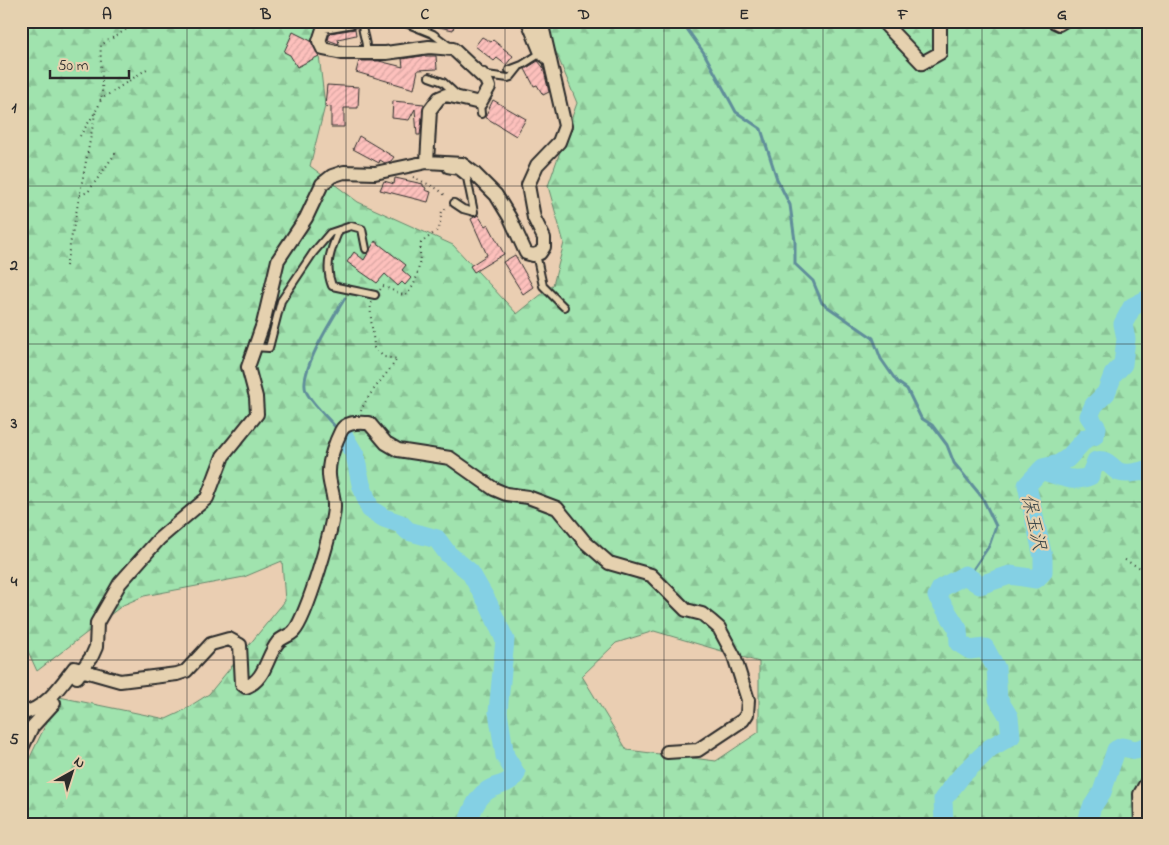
<svg xmlns="http://www.w3.org/2000/svg" width="1169" height="845" viewBox="0 0 1169 845" font-family="'Indie Flower','Klee One',sans-serif">
  <defs>
    <pattern id="forest-firs" width="22" height="20" patternUnits="userSpaceOnUse" patternTransform="scale(1.25)"><rect width="22" height="20" fill="#a0e3ae"/><path d="M5 1l3.5 6h-7zM16 11l3.5 6h-7z" fill="#8ac396"/></pattern>
    <pattern id="building-hatch" width="6" height="6" patternUnits="userSpaceOnUse" patternTransform="scale(1.25)"><rect width="6" height="6" fill="#fdc0bc"/><path d="M-1 1l2-2M0 6l6-6M5 7l2-2" fill="none" stroke="#d9a5a2"/></pattern>
  </defs>
  <rect width="100%" height="100%" fill="#eaceb2"/>
  <filter id="ink" filterUnits="userSpaceOnUse"><feTurbulence type="fractalNoise" baseFrequency=".02" numOctaves="2"/><feDisplacementMap in="SourceGraphic" scale="10" xChannelSelector="R" yChannelSelector="G"/><feConvolveMatrix kernelMatrix="1 2 1 2 8 2 1 2 1" color-interpolation-filters="sRGB"/></filter>
  <g filter="url(#ink)">
    <!-- forest -->
    <path fill="url(#forest-firs)" stroke="#66876c" fill-rule="evenodd" d="M21,21H315L325,106L310,166L358,202L453,245L517,314L553,285L564,243L548,186L577,103L543,21H1148V824H21V776L59,697L166,719L179,713L209,694L285,601L282,561L244,577L144,596L123,605L37,671L21,636ZM654,631L759,662V732L716,761L627,750L582,676L616,643Z"/>
    <g fill="none" stroke-linecap="round" stroke-linejoin="round">
      <!-- stream -->
      <path stroke="#608e9a" stroke-width="3" d="M686,21L687,29L704,53L736,112L761,129L777,179L790,205L795,241V264L813,281L822,303L873,338L881,359L897,382L907,389L921,418L932,425L947,445L954,463L982,497L996,526L989,546L968,577
        M338,430C330,420 310,402 306,391C298,372 334,316 345,298"/>
      <!-- river -->
      <path stroke="#84d0e4" stroke-width="19" d="M345,438L355,455L361,484L370,509L384,518L401,524L408,531L437,539L448,554L470,572L488,603L505,640L498,712L505,756L516,774C510,783 502,784 492,788C478,794 472,810 467,824
        M1041,470C1057,475 1073,484 1090,476L1096,461C1107,459 1109,465 1116,470C1123,476 1141,472 1148,469
        M944,824L943,799L962,775L990,748L1011,736L1009,717L998,699L996,668L985,648L970,650L959,643L958,629L937,596L941,588L965,575L980,585L1010,575L1036,579L1043,572V557L1027,485L1043,468L1059,464L1068,458L1086,438L1094,436L1097,428L1089,416L1094,405L1106,393L1113,375L1123,364L1126,339L1123,324L1132,307L1148,299
        M1086,824L1092,807L1102,792L1116,750L1122,747L1136,750L1148,746"/>
    </g>
    <!-- building -->
    <path fill="url(#building-hatch)" stroke="#2b2b2b" d="M430,21H455L453,30L430,25Z
      M355,29L356,35L338,39L339,44L328,40L330,33Z
      M293,32L311,41L319,56L297,67L290,55L284,52Z
      M482,37L491,42L493,40L513,56L506,65L497,58L494,61L475,46Z
      M422,56H436L437,69L418,70L414,89L356,72L359,61H379L403,67L402,59Z
      M538,61L543,67L549,92L543,95L537,85L534,86L525,69Z
      M327,85L359,87L358,108H344V127H331V107L325,106Z
      M493,100L526,119L516,136L485,117Z
      M393,101L424,104L420,135H417L415,109L409,120L392,118Z
      M359,136L394,157L391,161L385,163L380,160L379,163L353,149Z
      M395,178L423,184V186L426,188L425,190L431,192L428,202L380,190L384,181L394,184Z
      M478,215L485,226L488,224L504,254L474,272L470,266L487,255L471,219Z
      M375,241L406,265L402,270L411,278L405,285L402,282L398,286L385,274L377,283L347,262L354,252L364,260Z
      M515,255L533,287L523,294L503,262Z"/>
    <g fill="none" stroke-linecap="round" stroke-linejoin="round">
      <defs>
        <path id="service" d="M362,21C361,33 368,42 366,53
          M401,21L433,34L449,46
          M509,70L522,65L541,53
          M484,72L487,75L508,78L511,77L519,67
          M429,77L443,82L457,95
          M480,103L481,114
          M447,166V169L458,171L467,178L474,212L463,209L454,203
          M339,230C331,249 324,266 332,286L375,295
          M536,254L543,286L564,307
          M254,347L269,348L281,301L313,253L330,233L351,226L362,229L366,249"/>
        <path id="minor" d="M353,21L324,26L319,41L323,49L342,53H386L429,47L453,49L486,80L489,87L480,103L446,95L439,98L430,110L427,162
          M528,21L541,53L548,58
          M882,21L922,63L940,53V21
          M1053,21L1059,24L1064,21
          M77,677L92,656L96,647L97,623L120,583L159,539L207,498L223,456L257,414L256,397L248,367L263,324L278,260L306,218L322,184L332,176L344,172L375,173L427,162L462,164L474,173L496,195L510,218L526,253L533,255L540,253L544,247V238L534,218L528,185L537,165L559,142L565,126L541,21
          M21,714C47,707 59,688 74,668L120,681L177,674L186,671L211,644L229,639L240,645L242,684L246,687C266,679 266,657 278,642C282,637 290,636 294,631C306,619 335,523 334,505C334,493 328,482 329,471C329,459 336,441 341,431C346,421 359,423 369,423L386,443L398,450L450,458L494,489L506,494L528,497L557,508L585,542L609,563L651,575L686,610L702,614L711,621L719,628L734,656L748,700L747,714L743,720L698,750L667,752
          M21,750L32,727L54,703
          M1141,824L1140,794L1148,780"/>
      </defs>
      <!-- service casing -->
      <use href="#service" stroke="#2b2b2b" stroke-width="10"/>
      <!-- minor casing -->
      <use href="#minor" stroke="#2b2b2b" stroke-width="16"/>
      <!-- path -->
      <path stroke="#2b2b2b" stroke-width="2" stroke-dasharray="1 4" stroke-linecap="butt" d="M100,100L150,67
        M80,136C86,126 94,115 99,105C106,89 99,63 101,45L140,21
        M413,177L438,189L447,197
        M80,195L88,192L117,151
        M66,266L96,109
        M380,290L383,286L405,296C420,282 419,263 421,243L439,229L442,211L448,207
        M361,411C368,393 386,376 397,359L384,357L374,348C374,337 368,309 372,302
        M1125,560L1148,572"/>
      <!-- service -->
      <use href="#service" stroke="#e5d1af" stroke-width="6"/>
      <!-- minor -->
      <use href="#minor" stroke="#e5d1af" stroke-width="12"/>
    </g>
  </g>
  <!-- grid -->
  <path fill="none" stroke="#2b2b2b" stroke-width="1" stroke-opacity="0.55" d="M187,21V824M346,21V824M505,21V824M664,21V824M823,21V824M982,21V824M21,186H1148M21,344H1148M21,502H1148M21,660H1148"/>
  <g text-anchor="middle" stroke-width="4.5" stroke-linejoin="round" paint-order="stroke">
    <!-- water labels -->
    <g font-size="19" font-style="italic" fill="#384447" stroke="#e5d1af">
      <text transform="translate(1035 522) rotate(78)" y="7">保玉沢</text>
    </g>
  </g>
  <!-- margin -->
  <rect width="1169" height="845" fill="none" stroke="#e5d1af" stroke-width="55"/>
  <!-- north arrow -->
  <g transform="translate(72 772) rotate(39)" stroke="#e5d1af" stroke-width="4" paint-order="stroke">
  <path d="M0-4L9 19L0 12L-9 19Z" fill="#2b2b2b"/>
  <text y="-8" font-size="14" font-weight="bold" text-anchor="middle" fill="#2b2b2b">N</text>
  </g>
  <!-- scale -->
  <path d="M50 70v8h79v-8" fill="none" stroke="#2b2b2b" stroke-width="2.5"/>
  <text x="58" y="70" font-size="15" fill="#2b2b2b" stroke="#e5d1af" stroke-width="4" paint-order="stroke">50 m</text>
  <rect x="28" y="28" width="1114" height="790" fill="none" stroke="#2b2b2b" stroke-width="2"/>
  <g font-size="16" text-anchor="middle" font-weight="bold" fill="#2b2b2b">
    <text x="107" y="19">A</text>
    <text x="266" y="19">B</text>
    <text x="425" y="19">C</text>
    <text x="584" y="19">D</text>
    <text x="744" y="19">E</text>
    <text x="903" y="19">F</text>
    <text x="1062" y="19">G</text>
    <text x="14" y="112">1</text>
    <text x="14" y="270">2</text>
    <text x="14" y="428">3</text>
    <text x="14" y="586">4</text>
    <text x="14" y="744">5</text>
  </g>
</svg>
